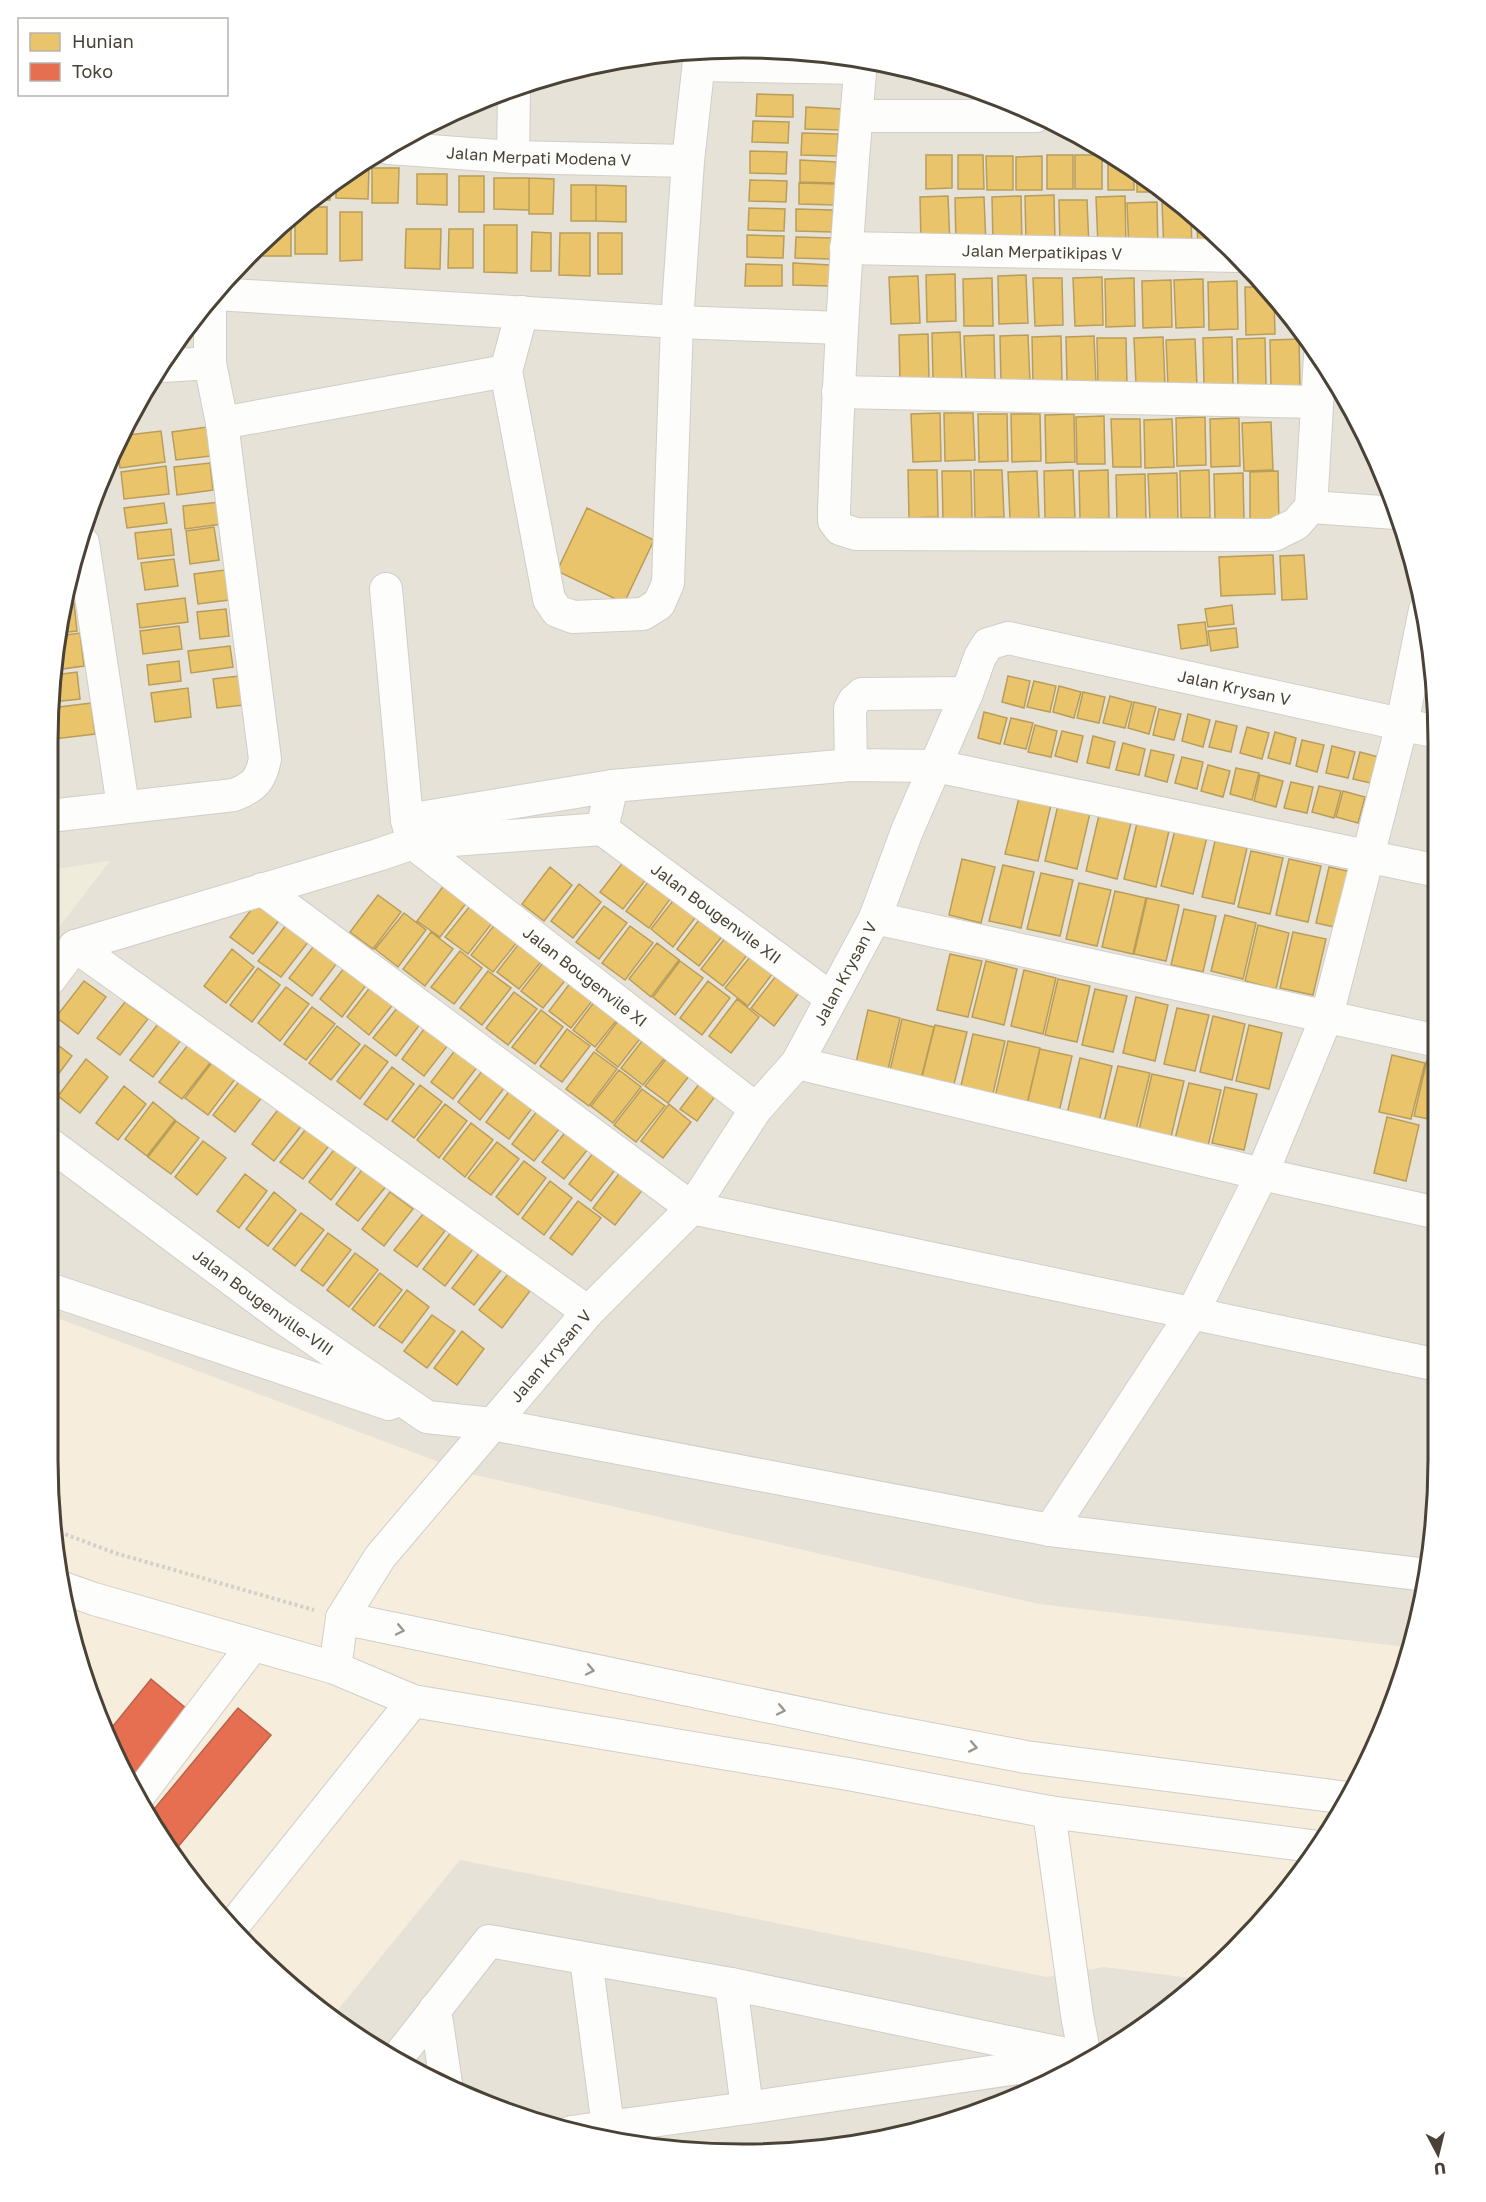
<svg xmlns="http://www.w3.org/2000/svg" width="1486" height="2202" viewBox="0 0 1486 2202" font-family="'Golos Text',sans-serif">
  <rect width="100%" height="100%" fill="#f2f0ea"/>
  <!-- residential -->
  <path fill="#e7e2d7" d="M743,48L878,61L1009,101L1129,165L1234,251L1321,357L1385,477L1425,607L1438,743V1459L1425,1594L1366,1767L1235,1950L1090,2061L967,2117L879,2141L697,2152L563,2130L477,2101L320,2010L251,1950L85,1682L54,1550L48,743L61,608L120,435L191,320L251,252L357,165L477,101L607,61Z"/>
  <!-- commercial -->
  <path fill="#f6eddc" d="M52,1316L471,1474L1039,1604L1407,1647L1366,1767L1321,1845L1235,1950L1198,1979L1104,1967L1047,1977L460,1860L332,2017L320,2010L251,1950L165,1845L85,1682L54,1550Z"/>
  <!-- education -->
  <path fill="#f0ecdc" d="M110,861L49,940V870Z"/>
  <!-- homes -->
  <path fill="#e9c46a" stroke="#b99d5a" stroke-width="1.5" d="M757,94L793,95V117L756,116Z
    M806,107L842,109L841,130L805,129Z
    M753,121L789,122L788,143L752,142Z
    M802,133L838,134L837,156L801,155Z
    M750,151L787,152L786,174L750,173Z
    M926,155H952V188L926,189Z
    M958,155H983L984,189H958Z
    M1047,155H1073V189H1047Z
    M1075,155H1102V189H1075Z
    M986,156H1013V190H987Z
    M1042,156V190H1016V157Z
    M1113,156L1134,169V190H1108V157Z
    M800,160L836,162V183L800,182Z
    M354,167H369L368,199L336,198V182Z
    M372,168H399L398,203H372Z
    M1137,171L1162,192H1137Z
    M417,174H447V205L417,204Z
    M459,176H484V212H459Z
    M494,178H529V210L494,209Z
    M529,178L554,179L553,214H529Z
    M750,180L787,181L786,202L749,201Z
    M799,183L836,184L835,205L799,204Z
    M571,185H596V221H571Z
    M596,185L626,186V222L596,221Z
    M330,187V200H314Z
    M1054,195L1055,243L1026,244L1025,196Z
    M948,196L950,244L921,245L920,197Z
    M1021,196L1022,244L993,245L992,197Z
    M1125,196L1126,244L1098,245L1096,197Z
    M984,197L986,245L956,246L955,198Z
    M1059,200H1087L1089,247L1060,248Z
    M1157,202L1158,249L1129,250L1127,203Z
    M1162,203H1175L1191,216L1192,250L1164,251Z
    M306,207H327V254H295V216Z
    M749,208L785,209L784,231L748,230Z
    M796,209L833,210L832,232L796,231Z
    M340,212H362V260L340,261Z
    M291,219V256H257V247Z
    M1197,221L1227,245L1198,250Z
    M484,225H517V273L484,272Z
    M406,229H441L440,269L405,268Z
    M449,229H473V268H448Z
    M532,232L551,233V271H531Z
    M560,233H590V276L559,275Z
    M598,233H622V274H598Z
    M747,235L784,236L783,258L747,257Z
    M796,237L832,238L831,259L795,258Z
    M793,263L830,265L829,286L793,285Z
    M746,264L782,265V286H745Z
    M955,274L956,321L927,322L926,275Z
    M1026,275L1028,323L999,324L998,276Z
    M918,276L920,323L891,324L889,277Z
    M1102,277L1103,325L1075,326L1073,278Z
    M992,278L993,326H964L963,279Z
    M1033,278H1062L1063,325L1035,326Z
    M1134,278L1135,326L1106,327L1105,279Z
    M1203,279L1204,327L1176,328L1174,280Z
    M1171,280L1172,327L1143,328L1142,281Z
    M1237,281L1238,329L1209,330L1208,282Z
    M1245,287H1263L1274,299L1275,334L1246,335Z
    M960,332L962,380H933L932,333Z
    M928,334L929,382L900,383L899,335Z
    M994,335L995,383L966,384L964,336Z
    M1028,335L1030,382L1001,383L1000,336Z
    M1061,336L1062,384L1033,385L1032,337Z
    M1094,336L1096,383L1067,384L1066,337Z
    M1163,337L1165,385H1136L1134,338Z
    M1232,337L1233,385L1204,386L1203,338Z
    M1097,338H1126L1127,385L1098,386Z
    M1265,338L1266,386H1238L1237,339Z
    M1195,339L1197,386L1168,387L1166,340Z
    M1299,339L1300,387L1271,388L1270,340Z
    M940,413L941,461L913,462L911,414Z
    M944,413H973L975,460L945,461Z
    M978,414H1007L1008,461L979,462Z
    M1011,414H1040L1041,461L1012,462Z
    M1074,414L1075,462L1046,463L1045,415Z
    M1104,416L1105,464H1077L1076,417Z
    M1205,417L1206,465L1177,466L1176,418Z
    M1239,418L1240,466L1211,467L1210,419Z
    M1111,419H1140L1141,467H1113Z
    M1172,419L1174,467L1145,468L1144,420Z
    M1271,422L1273,470L1244,471L1242,423Z
    M207,427L210,456L176,460L172,432Z
    M161,431L165,462L120,468L117,444L120,436Z
    M210,463L213,490L177,495L174,467Z
    M166,466L169,494L124,499L121,472Z
    M908,470H937L938,517L909,518Z
    M974,470H1002L1004,517L975,518Z
    M1073,470L1075,518H1045L1044,471Z
    M1108,470L1109,518L1080,519L1079,471Z
    M1209,470L1210,518H1181L1180,471Z
    M942,471H971L972,518L943,519Z
    M1037,471L1039,518L1010,519L1008,472Z
    M1278,471L1279,526H1250V472Z
    M1177,473L1178,520L1150,521L1148,474Z
    M1243,473L1244,521H1215L1214,474Z
    M1145,474L1146,521L1117,522L1116,475Z
    M220,502L222,524L185,529L183,506Z
    M164,503L167,523L127,528L124,508Z
    M587,508L654,540L624,603L557,571Z
    M214,527L219,560L190,564L186,531Z
    M171,529L174,555L138,559L135,533Z
    M1273,555L1275,594L1221,596L1219,557Z
    M1304,555L1307,599L1282,600L1280,556Z
    M174,559L178,586L145,590L141,563Z
    M225,570L229,600L198,604L194,574Z
    M71,581L72,596L65,597Z
    M185,598L188,622L140,628L137,604Z
    M74,603L77,631L59,633L62,604Z
    M1232,605L1234,624L1208,627L1205,609Z
    M226,609L229,636L200,639L197,612Z
    M1205,622L1208,645L1181,649L1178,625Z
    M179,626L182,649L143,654L140,631Z
    M1236,628L1238,647L1211,651L1208,631Z
    M80,633L84,666L55,670L59,636Z
    M230,646L233,667L191,673L188,651Z
    M179,661L181,681L149,685L147,665Z
    M77,672L80,699L53,702L55,675Z
    M239,676L243,705L217,708L213,679Z
    M1008,676L1030,681L1024,708L1002,702Z
    M1034,681L1056,686L1050,712L1027,707Z
    M1059,686L1081,692L1074,718L1053,712Z
    M188,688L191,717L155,722L151,693Z
    M1083,692L1105,697L1099,723L1077,718Z
    M1110,696L1132,702L1125,728L1103,723Z
    M1134,702L1156,707L1149,734L1128,728Z
    M91,703L95,734L54,739L51,708Z
    M1159,709L1181,714L1174,740L1153,735Z
    M984,712L1007,718L1000,744L978,738Z
    M1188,714L1210,720L1203,747L1182,741Z
    M1011,718L1033,723L1026,749L1004,744Z
    M1216,721L1237,726L1231,752L1209,747Z
    M1035,725L1057,731L1051,757L1028,752Z
    M1247,727L1269,733L1262,759L1240,753Z
    M1062,731L1083,736L1077,762L1055,756Z
    M1275,732L1296,738L1290,764L1268,758Z
    M1093,736L1115,742L1109,768L1087,763Z
    M1302,740L1324,745L1317,772L1296,766Z
    M1123,743L1145,749L1139,775L1116,770Z
    M1332,746L1355,752L1348,778L1326,773Z
    M1151,750L1174,755L1167,782L1145,776Z
    M1360,752L1382,758L1375,784L1353,779Z
    M1182,757L1203,762L1197,789L1175,783Z
    M1208,765L1230,771L1223,797L1201,791Z
    M1236,768L1259,773L1252,800L1230,794Z
    M1260,775L1283,781L1276,807L1254,801Z
    M1291,782L1313,787L1307,813L1284,808Z
    M1319,786L1341,791L1334,818L1312,812Z
    M1343,791L1365,797L1358,823L1336,817Z
    M1019,798L1051,805L1038,861L1005,854Z
    M1058,805L1090,813L1077,869L1045,861Z
    M1099,815L1131,823L1117,879L1086,871Z
    M1137,823L1169,831L1156,887L1124,879Z
    M1175,830L1207,837L1193,894L1161,886Z
    M1215,841L1247,848L1234,904L1202,897Z
    M1251,851L1283,858L1270,914L1238,907Z
    M628,856L651,873L623,909L600,892Z
    M962,859L995,867L981,923L949,915Z
    M1289,859L1321,866L1308,922L1276,915Z
    M1003,865L1034,872L1021,928L989,921Z
    M550,867L572,885L544,921L522,904Z
    M1329,867L1361,874L1348,930L1316,923Z
    M1041,873L1073,880L1060,936L1027,929Z
    M654,874L676,891L649,928L626,911Z
    M1079,883L1111,890L1097,946L1066,939Z
    M445,884L468,901L440,937L417,921Z
    M579,884L601,902L573,938L551,921Z
    M1115,891L1146,898L1133,954L1102,947Z
    M679,893L701,910L673,947L651,929Z
    M378,895L401,912L373,949L350,932Z
    M1147,898L1179,905L1166,961L1134,954Z
    M259,900L281,918L253,954L230,937Z
    M474,901L496,918L468,954L445,937Z
    M604,906L627,923L599,959L576,942Z
    M1184,909L1216,916L1203,972L1171,965Z
    M705,912L727,930L699,966L677,949Z
    M404,913L426,930L398,967L375,949Z
    M1225,915L1256,923L1243,979L1211,971Z
    M499,919L522,936L493,972L471,955Z
    M287,924L309,941L281,977L258,961Z
    M1258,925L1289,933L1276,989L1245,981Z
    M630,926L653,943L625,980L602,963Z
    M431,932L453,949L425,986L403,969Z
    M1293,932L1326,939L1313,995L1280,988Z
    M729,933L751,950L723,986L701,969Z
    M525,936L548,953L519,989L497,972Z
    M317,942L340,959L312,996L289,978Z
    M657,943L679,960L651,997L629,979Z
    M232,949L254,967L226,1003L204,986Z
    M460,951L482,968L454,1004L431,987Z
    M754,952L776,969L748,1006L725,988Z
    M950,954L982,961L968,1017L937,1010Z
    M549,955L572,972L543,1008L521,991Z
    M680,961L703,978L675,1015L653,997Z
    M986,961L1017,969L1004,1025L972,1017Z
    M348,963L370,980L342,1017L320,999Z
    M258,968L280,985L252,1022L230,1005Z
    M1024,970L1056,978L1043,1034L1011,1026Z
    M488,971L511,988L482,1025L460,1008Z
    M779,972L802,989L774,1026L751,1008Z
    M577,974L600,991L571,1028L549,1011Z
    M1058,979L1090,986L1077,1042L1045,1035Z
    M84,981L106,997L78,1034L56,1017Z
    M375,981L398,998L369,1035L347,1017Z
    M708,981L730,998L702,1035L680,1018Z
    M286,987L309,1004L280,1041L258,1023Z
    M1095,989L1127,996L1113,1052L1082,1045Z
    M514,992L537,1009L508,1045L486,1028Z
    M601,993L624,1011L595,1047L573,1030Z
    M1136,997L1168,1005L1155,1061L1123,1053Z
    M737,999L759,1017L731,1053L709,1036Z
    M125,1002L148,1019L120,1055L97,1038Z
    M402,1002L424,1019L396,1056L373,1038Z
    M312,1007L335,1024L306,1060L284,1044Z
    M1177,1008L1209,1015L1195,1071L1164,1064Z
    M541,1010L563,1027L535,1064L512,1047Z
    M868,1010L900,1018L887,1074L855,1067Z
    M624,1013L646,1031L618,1067L596,1050Z
    M1213,1016L1245,1024L1232,1080L1200,1072Z
    M902,1019L934,1027L920,1083L889,1075Z
    M429,1022L452,1040L424,1076L402,1059Z
    M158,1024L181,1040L153,1077L130,1060Z
    M935,1025L967,1032L953,1088L921,1081Z
    M1249,1025L1282,1033L1269,1089L1236,1081Z
    M337,1026L360,1044L331,1080L309,1063Z
    M567,1029L590,1046L562,1082L540,1066Z
    M649,1032L672,1049L643,1085L621,1068Z
    M973,1034L1005,1041L992,1098L960,1090Z
    M50,1039L72,1056L51,1084Z
    M1008,1041L1040,1048L1027,1104L995,1097Z
    M188,1045L210,1063L182,1099L159,1082Z
    M365,1045L388,1062L360,1099L337,1081Z
    M459,1045L481,1062L453,1099L431,1082Z
    M674,1049L696,1067L668,1103L645,1086Z
    M1040,1049L1072,1056L1059,1112L1027,1105Z
    M594,1052L617,1069L589,1106L566,1089Z
    M1392,1055L1425,1063L1411,1119L1379,1112Z
    M1080,1058L1112,1066L1099,1122L1067,1114Z
    M86,1059L108,1077L80,1113L58,1096Z
    M1427,1060L1438,1062V1121L1414,1116Z
    M213,1061L236,1078L208,1115L185,1098Z
    M486,1066L508,1083L480,1120L458,1102Z
    M1118,1066L1150,1073L1136,1130L1104,1122Z
    M392,1067L414,1084L387,1120L364,1104Z
    M619,1070L641,1087L613,1123L591,1106Z
    M1152,1074L1184,1081L1171,1137L1139,1130Z
    M241,1079L263,1096L235,1132L213,1115Z
    M703,1079L719,1091L697,1121L680,1109Z
    M1189,1083L1221,1090L1208,1146L1175,1139Z
    M420,1085L442,1102L414,1138L392,1121Z
    M514,1085L536,1103L509,1139L486,1122Z
    M124,1086L146,1104L118,1140L96,1123Z
    M1225,1087L1257,1094L1244,1150L1212,1143Z
    M642,1089L665,1106L636,1142L614,1125Z
    M153,1102L175,1120L147,1156L125,1139Z
    M445,1104L467,1121L439,1158L417,1140Z
    M669,1104L691,1122L663,1158L641,1141Z
    M280,1107L302,1125L274,1161L252,1144Z
    M540,1107L563,1124L534,1161L512,1144Z
    M1387,1117L1419,1125L1406,1181L1374,1173Z
    M176,1121L199,1138L171,1174L148,1157Z
    M471,1123L493,1140L465,1177L443,1159Z
    M309,1125L331,1143L303,1179L280,1162Z
    M570,1126L593,1143L564,1179L542,1162Z
    M203,1141L226,1158L197,1195L175,1177Z
    M497,1142L519,1159L491,1195L468,1178Z
    M337,1146L359,1163L331,1200L309,1182Z
    M597,1148L619,1165L591,1201L569,1184Z
    M1438,1154V1195L1429,1193Z
    M524,1161L546,1178L518,1215L496,1197Z
    M364,1167L387,1185L358,1221L336,1204Z
    M621,1171L644,1188L615,1225L593,1208Z
    M245,1174L267,1191L239,1228L217,1211Z
    M550,1181L572,1198L544,1235L522,1218Z
    M274,1192L296,1210L268,1246L246,1229Z
    M390,1192L413,1209L384,1246L362,1229Z
    M578,1201L601,1218L572,1255L550,1238Z
    M301,1213L324,1230L295,1266L273,1249Z
    M423,1214L445,1231L417,1267L394,1250Z
    M451,1232L473,1249L445,1286L423,1269Z
    M328,1233L351,1250L323,1286L301,1270Z
    M480,1252L502,1269L474,1305L452,1288Z
    M355,1253L378,1270L349,1307L327,1290Z
    M380,1273L402,1290L374,1326L352,1309Z
    M508,1274L530,1291L502,1328L479,1310Z
    M407,1290L429,1307L402,1343L379,1327Z
    M432,1315L455,1331L427,1368L404,1351Z
    M462,1331L484,1349L457,1385L434,1368Z"/>
  <!-- shops -->
  <path fill="#e76f51" stroke="#b86249" stroke-width="1.5" d="M151,1679L187,1709L132,1778L109,1731Z
    M238,1708L271,1735L172,1854L165,1845L150,1814Z"/>
  <g fill="none" stroke-linecap="round" stroke-linejoin="round">
    <defs>
      <g id="minor">
        <path d="M861,60C848,210 839,360 834,511V521L840,529L856,534L1274,535L1296,524L1311,507L1320,356"/>
        <path d="M699,65L860,68"/>
        <path d="M858,116H1036"/>
        <path id="s1" d="M389,148L513,157L688,161"/>
        <path d="M513,157L514,90"/>
        <path id="s2" d="M846,248L1238,256"/>
        <path d="M215,294L677,322L841,328"/>
        <path d="M522,312L506,371L549,599L557,611L573,617L643,614L659,604L668,583L677,322L688,161L700,52"/>
        <path d="M163,366L210,363"/>
        <path d="M838,392L1317,402"/>
        <path d="M222,423L506,371"/>
        <path d="M1311,507L1396,513"/>
        <path d="M83,543L123,806"/>
        <path d="M386,589L407,820L413,843"/>
        <path d="M851,765L850,709L854,701L862,694L967,693"/>
        <path d="M49,816L234,795C254,787 261,780 265,759L222,423L210,363V299"/>
        <path d="M407,820L612,786"/>
        <path d="M602,829L612,786L851,765L936,766L1438,871"/>
        <path id="s3" d="M602,829L831,998"/>
        <path id="s4" d="M413,843L756,1109"/>
        <path d="M262,889L692,1208L1438,1365"/>
        <path d="M875,918L1438,1041"/>
        <path d="M75,946L588,1312"/>
        <path d="M50,979L75,946L378,855L413,843L602,829"/>
        <path d="M797,1063L1262,1174L1438,1213"/>
        <path id="s5" d="M51,1145L282,1317L427,1417L492,1424L1050,1530L1427,1575"/>
        <path d="M52,1290L389,1404"/>
        <path d="M1050,1530L1193,1312L1262,1174L1327,1016L1402,724L1425,610"/>
        <path d="M63,1588L94,1599L335,1668L413,1701L848,1774L1049,1812L1319,1847"/>
        <path d="M342,1618L862,1726L1026,1757L1348,1798"/>
        <path id="s6" d="M335,1668L342,1618L380,1557L588,1312L692,1208L756,1109L797,1063L875,918L907,831L967,693L980,657L988,644L1008,638L1437,732"/>
        <path d="M140,1794L253,1645"/>
        <path d="M1049,1812L1077,2015L1086,2063"/>
        <path d="M232,1927L413,1701"/>
        <path d="M586,1959L608,2127"/>
        <path d="M731,1984L747,2108"/>
        <path d="M435,2009L446,2083"/>
        <path d="M399,2056L489,1941L731,1984L1085,2058"/>
        <path d="M571,2132L747,2108L1065,2061"/>
      </g>
    </defs>
    <!-- minor casing -->
    <use href="#minor" stroke="#d0cec8" stroke-width="34"/>
    <!-- path -->
    <path stroke="#d2d0ca" stroke-width="4" stroke-dasharray="3 3" stroke-linecap="butt" d="M54,1530L115,1553L314,1610"/>
    <!-- minor -->
    <use href="#minor" stroke="#fdfdfc" stroke-width="32"/>
  </g>
  <!-- one-way arrows -->
  <defs><path id="oneway-chevron" d="M-2-3.5L2.5 0L-2 3.5" fill="none" stroke-width="1.6" stroke-linecap="round" stroke-linejoin="round" transform="scale(1.5)"/></defs>
  <g stroke="#9a968f">
    <use href="#oneway-chevron" transform="translate(400 1630) rotate(12)"/>
    <use href="#oneway-chevron" transform="translate(590 1670) rotate(12)"/>
    <use href="#oneway-chevron" transform="translate(781 1710) rotate(12)"/>
    <use href="#oneway-chevron" transform="translate(973 1747) rotate(11)"/>
  </g>
  <g text-anchor="middle" stroke-width="6" stroke-linejoin="round" paint-order="stroke">
    <!-- street labels -->
    <g font-size="16" fill="#494235" stroke="#fff">
      <text dy="6" stroke="none"><textPath href="#s1" startOffset="150">Jalan Merpati Modena V</textPath></text>
      <text dy="6" stroke="none"><textPath href="#s2" startOffset="196">Jalan Merpatikipas V</textPath></text>
      <text dy="6" stroke="none"><textPath href="#s6" startOffset="1484">Jalan Krysan V</textPath></text>
      <text dy="6" stroke="none"><textPath href="#s3" startOffset="142">Jalan Bougenvile XII</textPath></text>
      <text dy="6" stroke="none"><textPath href="#s6" startOffset="872">Jalan Krysan V</textPath></text>
      <text dy="6" stroke="none"><textPath href="#s4" startOffset="218">Jalan Bougenvile XI</textPath></text>
      <text dy="6" stroke="none"><textPath href="#s5" startOffset="264">Jalan Bougenville-VIII</textPath></text>
      <text dy="6" stroke="none"><textPath href="#s6" startOffset="386">Jalan Krysan V</textPath></text>
    </g>
  </g>
  <!-- crop -->
  <path d="M0 0H1486V2202H0ZM742 58H744A684 684 0 0 1 1428 742V1460A684 684 0 0 1 744 2144H742A684 684 0 0 1 58 1460V742A684 684 0 0 1 742 58Z" fill="#fff" fill-rule="evenodd"/>
  <path fill="none" stroke="#494235" stroke-width="3" d="M742 58H744A684 684 0 0 1 1428 742V1460A684 684 0 0 1 744 2144H742A684 684 0 0 1 58 1460V742A684 684 0 0 1 742 58Z"/>
  <!-- legend -->
  <rect x="18" y="18" width="210" height="78" fill="#ffffff" stroke="#b6b3ae" stroke-width="1.5"/>
  <rect x="30" y="33" width="30" height="18" fill="#e9c46a" stroke="#b6b3ae" stroke-width="1.5"/>
  <text x="72" y="48" font-size="18" fill="#494235">Hunian</text>
  <rect x="30" y="63" width="30" height="18" fill="#e76f51" stroke="#b6b3ae" stroke-width="1.5"/>
  <text x="72" y="78" font-size="18" fill="#494235">Toko</text>
  <!-- north arrow -->
  <g transform="translate(1438 2154) rotate(173)" stroke="#ffffff" stroke-width="4.5" paint-order="stroke">
  <path d="M0-4.5L10 22L0 15L-10 22Z" fill="#494235"/>
  <text y="-9" font-size="16" font-weight="bold" text-anchor="middle" fill="#494235">U</text>
  </g>
</svg>
